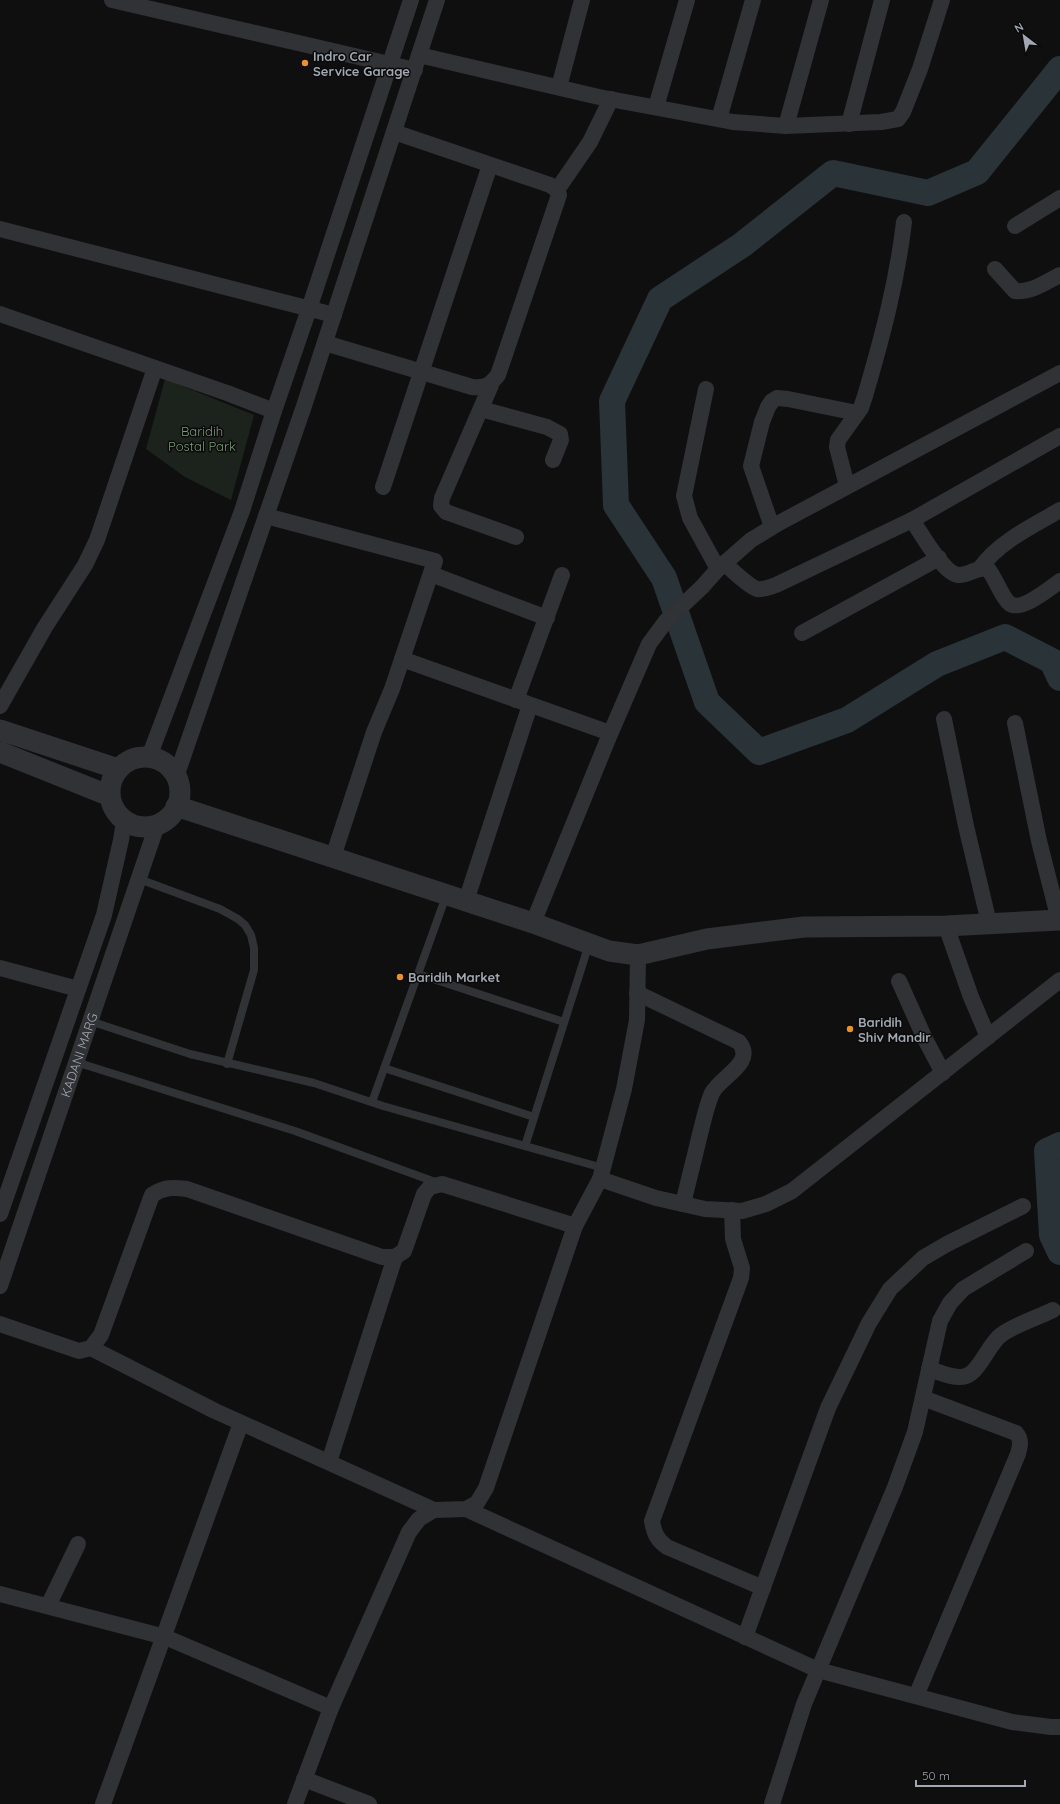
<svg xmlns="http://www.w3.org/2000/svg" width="1060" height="1804" viewBox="0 0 1060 1804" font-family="Quicksand,sans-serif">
  <rect width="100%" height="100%" fill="#0f0f10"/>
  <!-- green -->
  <path fill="#1c231c" d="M165,379L254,415L231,500L185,477L146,449Z"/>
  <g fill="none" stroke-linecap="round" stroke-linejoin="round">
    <!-- river -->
    <path stroke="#293338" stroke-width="26" d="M1060,69L977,172L928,193L833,173L742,245L660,299L612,401L616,505L664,578L707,702L759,752L847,720L937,664L1005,637L1052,661L1060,678
      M1060,1145L1047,1151L1052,1235L1060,1252"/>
    <!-- service -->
    <path stroke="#303235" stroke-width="8" d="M139,879L220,909L238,919L245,925L251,935L254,948V970L227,1064
      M418,974L564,1022
      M90,1021L190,1054L314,1083L383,1106L603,1168
      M76,1062L295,1131L438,1183
      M384,1068L534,1117
      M372,1102L446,896
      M525,1146L589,944"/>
    <!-- minor -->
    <g stroke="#303235" stroke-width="16">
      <path d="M112,0L415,70"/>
      <path d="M419,55L599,97L733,122L786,126L881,122L898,119L903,112L920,69L942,0"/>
      <path d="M559,87L582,0"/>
      <path d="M656,107L687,0"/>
      <path d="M719,119L753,0"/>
      <path d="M849,124L882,0"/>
      <path d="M786,126L821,0"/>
      <path d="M557,190L590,142L611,99"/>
      <path d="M1015,226L1060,198"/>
      <path d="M0,229L334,315"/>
      <path d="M995,269L1015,291C1031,293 1046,282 1060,275"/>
      <path d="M0,314L227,393L274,411"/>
      <path d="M325,343L472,387C486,388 490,385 498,375L559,195L557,190L550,185L394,132"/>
      <path d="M491,385L442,498L441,506L446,512L516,537"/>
      <path d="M706,389L684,496L690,518L718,569"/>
      <path d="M481,409L547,427L560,434L561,440L553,460"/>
      <path d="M847,486L837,447L838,440L861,408L865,396C882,338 897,282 904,222"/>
      <path d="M383,487L490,165"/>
      <path d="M266,516L435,561L392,689L374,732L333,857"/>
      <path d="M912,520C921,533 943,573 958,575C969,576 977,566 988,569C995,577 1002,598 1009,603C1020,613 1050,588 1060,581"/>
      <path d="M772,527L751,466L762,422L768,407L772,401L777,398L788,399L857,413"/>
      <path d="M724,563C732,570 748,586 757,589C763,590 770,587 776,585L912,520L1060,436"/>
      <path d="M981,567C1000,541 1033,526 1060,510"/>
      <path d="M431,574L547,618"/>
      <path d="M802,633L939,558"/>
      <path d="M402,659L610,733"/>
      <path d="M516,700L562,575"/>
      <path d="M0,706L45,627L85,565L97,540L155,368"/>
      <path d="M944,719L966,826L989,923"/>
      <path d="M1015,723L1039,841L1059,920"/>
      <path d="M149,757L242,511L274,411L309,309L411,0"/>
      <path d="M176,777L304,406L437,0"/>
      <path d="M466,901L530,705"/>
      <path d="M533,923L608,739L649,644L666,621L702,587L718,569L751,540L779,523L1060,373"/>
      <path d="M946,926L971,997L988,1037"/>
      <path d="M0,968L78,989"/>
      <path d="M899,981L925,1039L943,1073"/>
      <path d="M637,993L739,1042C756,1063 721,1076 712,1093C706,1107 703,1123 699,1138C694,1160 688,1182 683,1204"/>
      <path d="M600,1179L656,1198L705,1209L742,1211L766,1204L792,1191L1060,980"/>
      <path d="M732,1210L733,1239L742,1268L741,1278L652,1521C654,1533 657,1540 667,1547L763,1588"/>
      <path d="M0,1214L104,915L121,840L124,821"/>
      <path id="s1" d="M0,1286L157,825"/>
      <path d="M0,1324L79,1351L91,1348L101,1335L152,1195C164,1187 173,1187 187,1189L382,1257H395L404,1251L424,1194L430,1187L442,1184L575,1226"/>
      <path d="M91,1348L215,1411L434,1510"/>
      <path d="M929,1369C939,1372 949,1377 959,1377C978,1379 987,1345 1001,1335C1016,1324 1037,1318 1053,1310"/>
      <path d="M329,1462L395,1257"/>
      <path d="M466,1509L818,1670L1012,1722L1051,1727H1060"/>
      <path d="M0,1594L165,1637L331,1708"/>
      <path d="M48,1606L78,1544"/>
      <path d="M745,1637L828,1408L869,1323L890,1289L923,1258L947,1244L1023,1206"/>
      <path d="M916,1696L1018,1454C1020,1446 1022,1440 1016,1433L923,1398"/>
      <path d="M304,1779L369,1804"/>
      <path d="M103,1804L241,1423"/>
      <path d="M295,1804L331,1708L409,1532L419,1519L434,1510L466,1509L477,1503L486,1488L575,1226L600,1179L603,1168L624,1089L637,1020L638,955"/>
      <path d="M772,1804L804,1704L895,1487L915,1432L940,1321L950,1303L963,1289L1026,1251"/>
    </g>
    <!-- tertiary -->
    <path stroke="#303235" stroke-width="21" d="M0,730L118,769
      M0,752L110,796
      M110 792a35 35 0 1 1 70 0a35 35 0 1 1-70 0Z
      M176,806L533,923L609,951L638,955L707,939L804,927L946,926L1060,920"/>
  </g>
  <!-- markers -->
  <g fill="#ea902e" stroke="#0a0a0b" stroke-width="1.5">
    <circle cx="305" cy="63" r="4"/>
    <circle cx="400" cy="977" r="4"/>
    <circle cx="850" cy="1029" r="4"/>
  </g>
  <g text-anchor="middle" stroke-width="3" stroke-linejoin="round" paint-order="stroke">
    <!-- poi labels -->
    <g font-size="13" font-weight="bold" fill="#a1a8b1" stroke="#0a0a0b" text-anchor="start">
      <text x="313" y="61">Indro Car<tspan x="313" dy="15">Service Garage</tspan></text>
      <text x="408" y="982">Baridih Market</text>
      <text x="858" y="1027">Baridih<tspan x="858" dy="15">Shiv Mandir</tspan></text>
    </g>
    <!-- park labels -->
    <g font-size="13" fill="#7b9c78" stroke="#0a0a0b">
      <text x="202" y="436">Baridih<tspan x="202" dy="15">Postal Park</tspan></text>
    </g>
    <!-- street labels -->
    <g font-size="13" fill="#a1a8b1" stroke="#0a0a0b">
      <text dy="5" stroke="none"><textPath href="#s1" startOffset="244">KADANI MARG</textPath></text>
    </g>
  </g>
  <!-- north arrow -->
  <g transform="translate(1024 36) rotate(329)" stroke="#0a0a0b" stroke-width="3" paint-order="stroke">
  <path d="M0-3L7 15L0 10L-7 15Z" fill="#a1a8b1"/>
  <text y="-6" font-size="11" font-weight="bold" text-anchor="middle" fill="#a1a8b1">N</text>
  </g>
  <!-- scale -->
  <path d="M916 1780v6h109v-6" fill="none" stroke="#a1a8b1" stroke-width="2"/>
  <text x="922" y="1780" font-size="12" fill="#a1a8b1" stroke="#0a0a0b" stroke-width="3" paint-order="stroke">50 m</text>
</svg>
